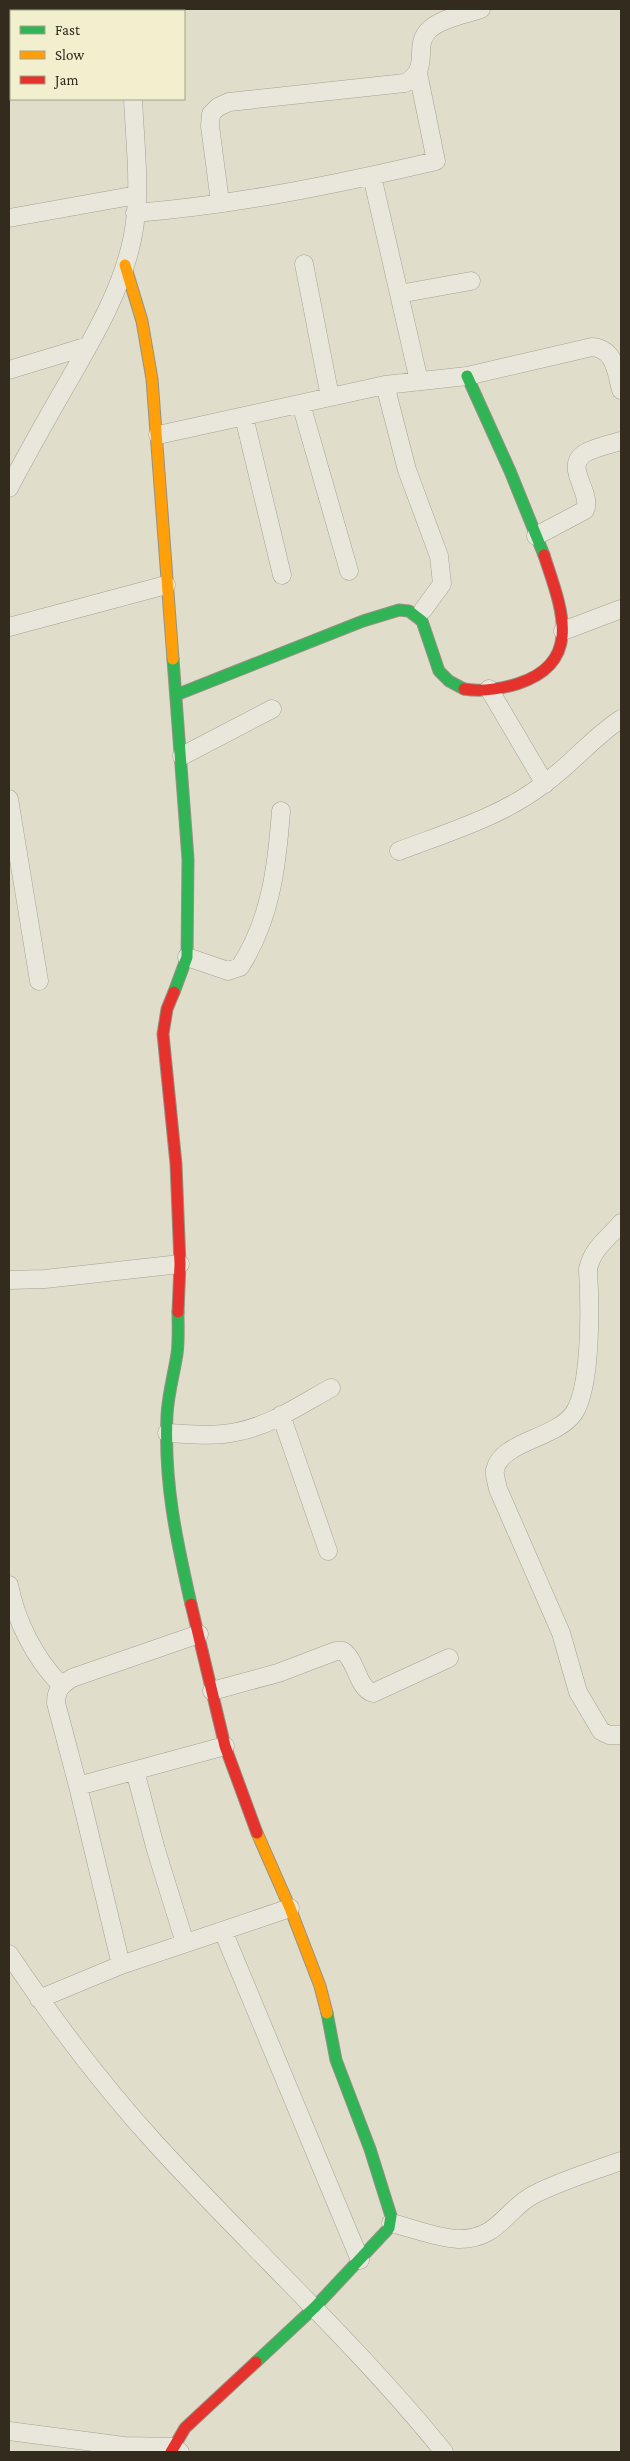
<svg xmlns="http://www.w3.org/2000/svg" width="630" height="2461" viewBox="0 0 630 2461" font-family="'Crimson Pro',serif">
  <rect width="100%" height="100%" fill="#e0deca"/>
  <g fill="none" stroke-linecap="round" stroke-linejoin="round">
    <defs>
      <path id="street" d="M128,9V11
        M372,176L419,381
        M220,202L210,126L211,114L218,107L229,102L405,83C433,68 411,46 430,29C442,18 466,14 481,9
        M135,213C236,205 338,184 436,161L418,73
        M9,218L137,195
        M304,264L330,397
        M399,294L471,281
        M9,370L88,346
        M385,385L407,470L439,556L442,584L423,610
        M301,404L349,571
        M244,417L282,575
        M158,435L385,385L467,376L592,347C615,349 616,371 621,390
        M9,488C29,450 50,413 72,375C96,333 122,288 132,240C142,194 135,145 133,99
        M536,536L585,510C593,491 561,466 587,452C597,447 610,444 621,441
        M9,627L166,585
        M563,631L621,609
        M489,689L545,784
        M182,756L272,709
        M9,799L39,981
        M399,851C449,832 503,816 545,783C572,764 593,737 621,719
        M187,957L228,971L240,967C271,919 277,865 281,811
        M621,1223C608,1239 593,1247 588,1269C590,1303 592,1385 574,1413C556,1439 501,1441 495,1470C494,1475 497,1483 498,1489L561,1633L578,1692L601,1731L609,1735H621
        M9,1280L45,1279L180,1264
        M281,1415L328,1551
        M167,1433C190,1434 214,1437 236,1432C270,1426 302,1404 331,1388
        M9,1585C16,1621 35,1659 61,1685
        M212,1691L278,1673L336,1651H343C357,1661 357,1688 373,1693L449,1658
        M135,1771L156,1850L185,1943
        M78,1786L225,1746
        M223,1931L360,2260
        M9,1954C54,2021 102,2085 157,2145C252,2249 356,2343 444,2452
        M121,1965L78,1786L56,1703C56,1690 61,1685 72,1678L199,1634
        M39,1999L121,1965L290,1908
        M391,2223C413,2228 436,2238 458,2239C499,2240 506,2208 535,2194C563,2180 593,2171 621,2161
        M9,2431L124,2446L173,2447L180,2452"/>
      <path id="fast" d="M467,376L510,471L544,555
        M173,659L188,859L187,957L174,992
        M176,695L363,621L399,610L409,611L422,621L439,671L449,681L464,689
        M178,1312C178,1326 179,1340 177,1354C174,1374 168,1394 167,1415C164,1483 176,1538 191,1604
        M256,2362L315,2307L389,2228L391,2216L370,2149L336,2060L327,2013"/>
      <path id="slow" d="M125,265L142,321L152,379L173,659
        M257,1833L290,1908L320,1986L327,2013"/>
      <path id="jam" d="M464,689C482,692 500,689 517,684C586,662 560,605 544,555
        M174,992L167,1009L163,1034L176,1164L180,1264L178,1312
        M191,1604L225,1746L257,1833
        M171,2452L185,2428L256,2362"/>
    </defs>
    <!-- street casing -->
    <use href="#street" stroke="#a5a294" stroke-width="19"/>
    <!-- fast casing -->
    <use href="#fast" stroke="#959284" stroke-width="13"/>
    <!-- slow casing -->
    <use href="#slow" stroke="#959284" stroke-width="13"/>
    <!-- jam casing -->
    <use href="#jam" stroke="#959284" stroke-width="13"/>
    <!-- street -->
    <use href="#street" stroke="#e9e7db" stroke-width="18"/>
    <!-- fast -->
    <use href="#fast" stroke="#30b455" stroke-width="11"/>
    <!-- slow -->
    <use href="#slow" stroke="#ff9f0a" stroke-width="11"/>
    <!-- jam -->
    <use href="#jam" stroke="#e5322d" stroke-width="11"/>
  </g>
  <!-- border -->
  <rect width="630" height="2461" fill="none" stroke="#332b1d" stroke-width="20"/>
  <!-- legend -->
  <rect x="10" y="10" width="175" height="90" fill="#f2efcf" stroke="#a6a188"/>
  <rect x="20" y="26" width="25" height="8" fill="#30b455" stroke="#a6a188"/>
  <text x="55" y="35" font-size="15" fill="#332b1d">Fast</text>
  <rect x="20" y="51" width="25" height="8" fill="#ff9f0a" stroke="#a6a188"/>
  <text x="55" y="60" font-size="15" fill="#332b1d">Slow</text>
  <rect x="20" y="76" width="25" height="8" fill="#e5322d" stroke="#a6a188"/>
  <text x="55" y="85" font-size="15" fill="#332b1d">Jam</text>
</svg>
